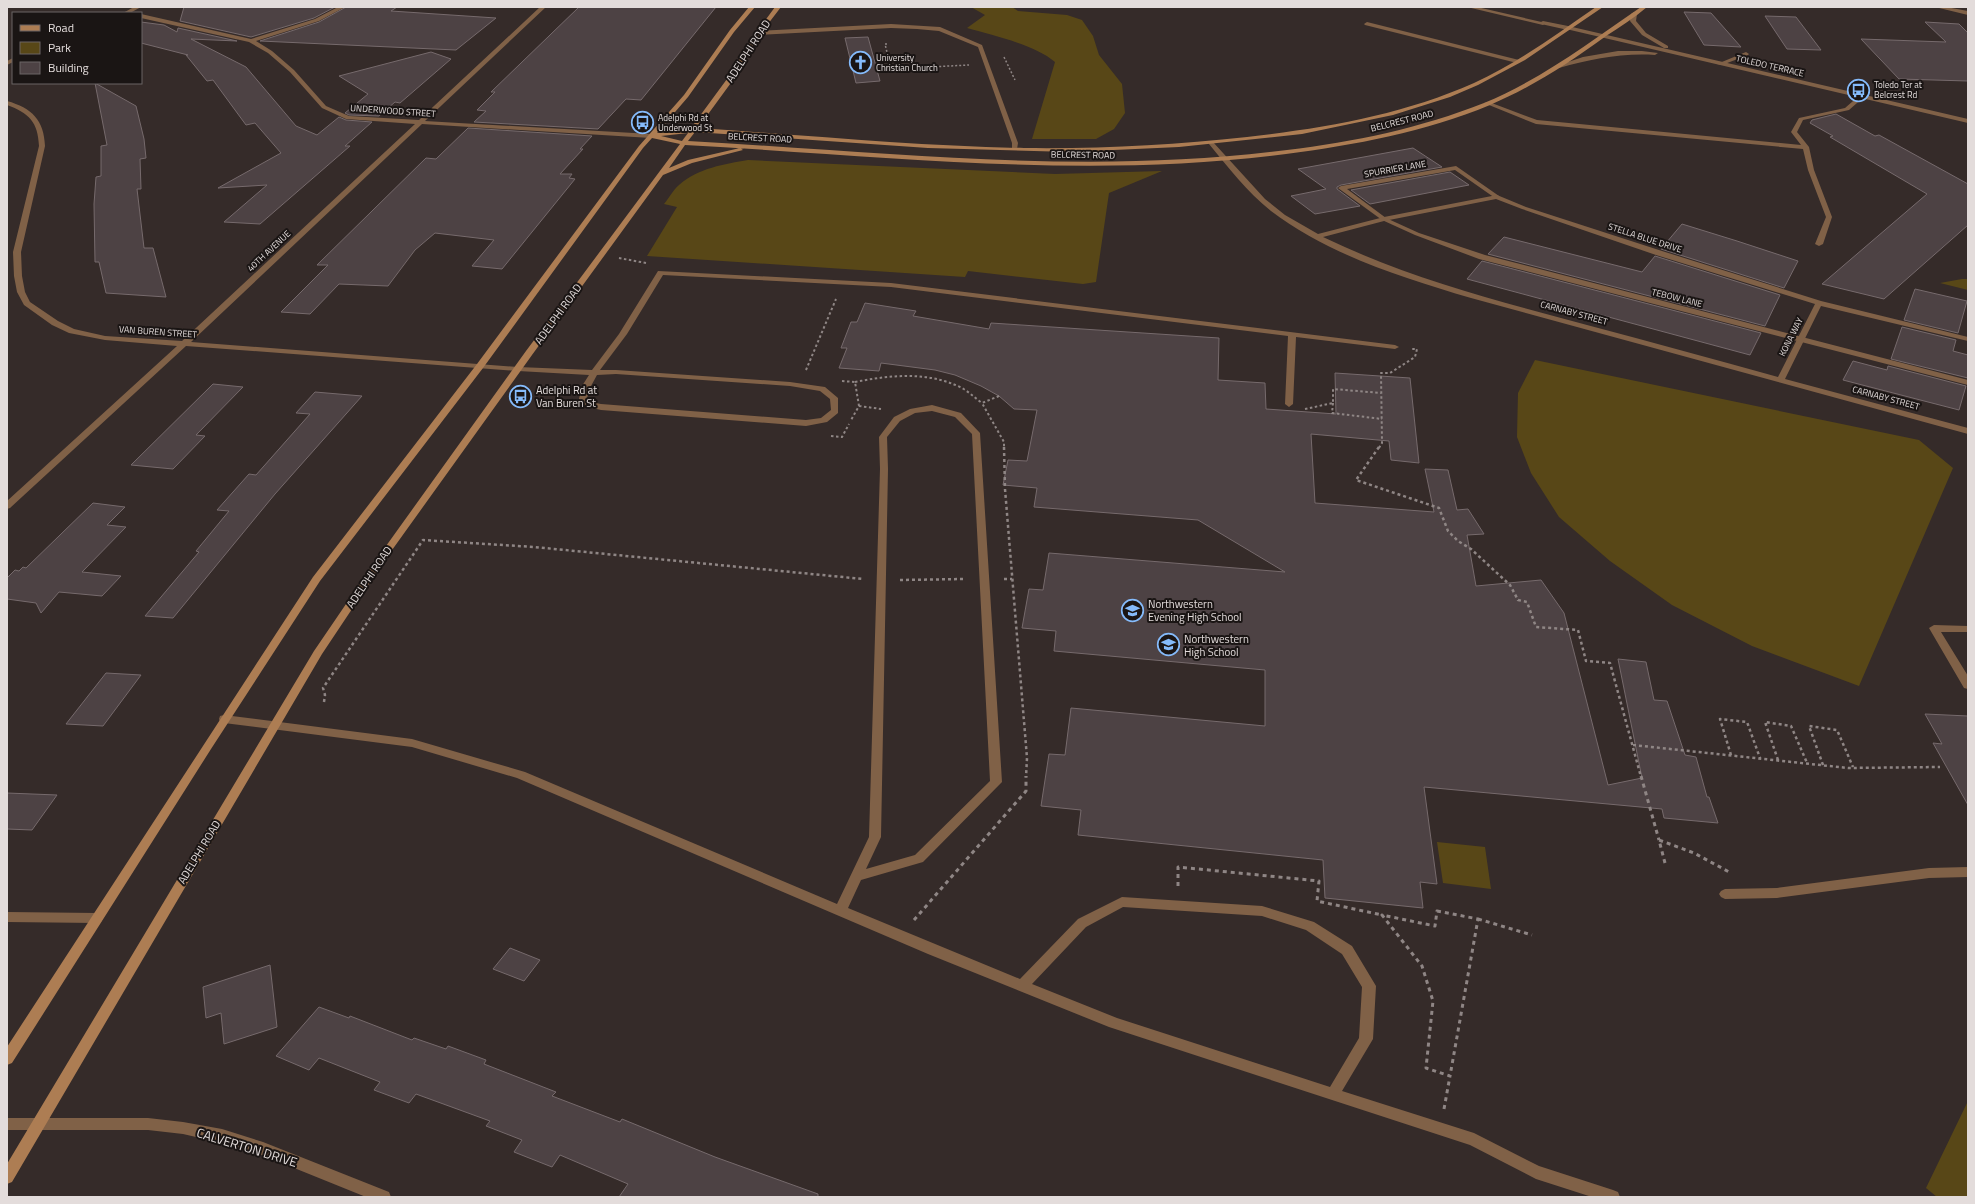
<svg xmlns="http://www.w3.org/2000/svg" width="1975" height="1204" viewBox="0 0 1975 1204" font-family="'Titillium Web',sans-serif">
  <rect width="100%" height="100%" fill="#352b29"/>
  <!-- green -->
  <path fill="#584717" d="M971,7H1012L1018,11L1067,15L1082,20L1093,36L1099,55L1122,84L1125,113L1114,129L1096,139H1032L1055,62C1036,45 992,35 967,28L985,15Z
    M748,160L1055,174L1162,171L1109,193L1096,282L1083,284L968,271L965,277L647,256L677,207L664,204C669,198 673,190 679,185C698,168 725,164 748,160Z
    M1962,279H1968V290L1940,283Z
    M1535,360L1919,440L1953,468L1859,686L1752,646L1672,605L1610,561L1559,517L1531,473L1517,437L1518,393Z
    M1437,842L1485,847L1491,889L1443,883Z
    M1968,1101V1197H1937L1926,1188Z"/>
  <!-- building -->
  <path fill="#4d4244" stroke="#766a6c" d="M184,7H335L314,18L251,37L180,21Z
    M346,7H397L391,11L496,18L456,50L260,41L319,22Z
    M579,7H716L641,100L626,99L598,129L474,122L486,111L477,110L495,92H491Z
    M1684,12L1711,13L1741,47L1704,45Z
    M1765,16L1796,17L1821,50L1787,49Z
    M141,22L164,25L177,32L178,28L237,41L191,39L246,67L296,126L317,135L339,117L346,120L372,122L345,146H350L260,224L224,222L267,185L218,188L281,153L255,123L246,125L213,80L207,81L186,55H188L141,43Z
    M1925,22L1959,24L1968,33V81L1899,79L1861,39L1946,42Z
    M868,37L880,81L856,83L845,38Z
    M431,52L451,59L400,103L395,102L379,116L349,115L345,113L368,94L339,76Z
    M95,83L136,106L144,139L146,158L140,159L141,189H137L144,248H153L166,297L106,293L99,262H95L94,204L96,177L101,176V146L107,145Z
    M1836,114L1875,136L1879,135L1968,184V225L1884,299L1822,284L1927,194L1830,137L1833,136L1810,123L1812,120Z
    M468,128L592,136L580,149H583L560,174H572L569,178L575,179L502,269L472,266L494,240L435,233L415,250L388,286L339,284L310,314L281,312L328,265H317L426,158L436,159Z
    M1413,148L1442,167L1341,185L1337,187V189L1360,206L1315,214L1291,196L1326,189L1298,169Z
    M1450,172L1469,185L1370,204L1351,190Z
    M1682,224L1737,241L1798,261L1784,288L1661,249Z
    M1504,237L1642,272L1655,256L1780,295L1765,326L1488,254Z
    M1482,261L1761,333L1750,355L1467,279Z
    M1915,289L1967,301L1958,333L1904,320Z
    M865,303L916,311L913,316L989,329L991,323L1219,338L1218,380L1265,383L1266,409L1336,414L1335,373L1410,378L1419,463L1391,460L1389,441L1311,434L1315,503L1434,512L1425,469L1448,470L1457,510L1468,509L1484,534L1467,535L1476,586L1541,580L1564,613L1608,785L1642,778L1618,659L1646,662L1654,700L1667,701L1685,755L1696,757L1707,797H1709L1718,823L1664,818L1662,809L1424,787L1437,884L1420,882L1423,908L1325,898L1323,860L1078,835L1081,810L1041,806L1049,754L1065,755L1071,708L1265,726V670L1054,651L1056,631L1022,628L1029,589L1043,590L1049,553L1285,572L1198,520L1034,507L1037,488L1003,485L1008,460L1027,461L1037,410L1014,409L999,396L981,386L955,375L935,370L881,363L879,371L839,368L847,348H841L851,322H857Z
    M1902,327L1956,340L1953,351L1968,355V378L1891,359Z
    M1853,361L1887,370L1888,366L1966,386L1959,410L1843,380Z
    M213,384L243,387L196,435L205,436L173,469L131,465Z
    M315,392L362,396L275,494L173,618L145,616L199,552L196,551L229,511L217,510L249,474L256,475L310,414L296,413Z
    M93,503L125,507L107,525L126,527L82,572L121,576L102,596L59,592L41,613L36,603L7,599V578L15,570L19,571L23,567L26,568Z
    M106,673L141,675L103,726L66,724Z
    M1925,714L1968,716V805L1933,743L1942,744Z
    M7,793L57,795L32,830L7,829Z
    M510,948L540,960L524,981L493,969Z
    M270,965L277,1027L224,1044L221,1013L206,1018L203,987Z
    M319,1007L349,1018L350,1016L412,1040L414,1038L446,1049L448,1046L486,1060L484,1064L556,1092L552,1096L620,1122L622,1119L715,1157L818,1194V1197H619L628,1184L560,1155L552,1167L514,1152L522,1140L486,1126L490,1121L416,1094L409,1103L374,1090L380,1082L319,1058L309,1070L276,1056Z"/>
  <g fill="none" stroke-linecap="round" stroke-linejoin="round">
    <!-- path-far3 -->
    <path stroke="#8f8685" stroke-width="1.5" stroke-dasharray="2 2" stroke-linecap="butt" d="M887,44H885L891,69L969,65
      M1004,57L1015,80"/>
    <!-- path-far2 -->
    <path stroke="#8f8685" stroke-width="2" stroke-dasharray="2.5 2.5" stroke-linecap="butt" d="M619,258L646,263
      M806,370L836,299
      M842,381L855,382L859,406L851,420
      M855,382C891,375 928,371 962,388C969,392 975,398 982,403
      M999,396L982,403L1004,442V448
      M1333,403L1332,413L1382,419
      M859,406L881,409
      M1305,409L1333,403V389L1381,393
      M831,436L842,437L849,424
      M1379,448L1382,443L1381,373H1390L1415,357L1417,349H1412"/>
    <!-- path-far1 -->
    <path stroke="#8f8685" stroke-width="2.5" stroke-dasharray="3 3" stroke-linecap="butt" d="M1004,447L1005,489L1027,758L1026,777
      M1379,447L1356,480L1439,508L1448,531L1458,541L1471,549L1510,585L1518,600L1527,602L1536,627L1578,630L1586,661L1610,663L1641,777
      M1004,579H1012
      M900,580L965,579
      M324,702L325,695L323,688L423,540L534,547L863,579
      M1633,745L1848,768L1940,767
      M1731,755L1720,719L1747,722L1760,758
      M1778,760L1765,722L1791,726L1807,763
      M1823,765L1809,726L1837,730L1853,767"/>
    <!-- path -->
    <path stroke="#8f8685" stroke-width="3" stroke-dasharray="4 4" stroke-linecap="butt" d="M1641,776L1659,840
      M1665,863L1659,840L1694,853L1731,873
      M1178,886V867L1319,881L1317,901L1382,915
      M1437,911L1478,919L1450,1076L1426,1068L1433,1001L1422,966L1382,915L1435,926Z
      M1478,919L1532,935
      M914,920L1026,791V776
      M1444,1109L1450,1076"/>
    <!-- service -->
    <path fill="#806147" fill-rule="evenodd" d="M1543,21L1568,26L1571,28L1568,30L1541,24V22Z
      M1367,22L1519,60L1520,61L1517,63L1365,25L1364,24Z
      M891,24L940,27L982,45L1018,143L1017,149L1012,148V143L978,47L939,31L917,29L891,28L759,35L756,33L759,31Z
      M1746,52L1749,54L1748,55L1722,65L1717,64Z
      M1860,95L1865,96L1849,110L1803,120L1797,132L1809,147L1814,170L1832,217L1823,244L1819,246L1815,244L1826,217L1808,170L1803,149L1536,124L1484,103L1489,102L1537,120L1801,145L1791,132L1799,118L1845,108Z
      M1456,166L1499,196V198H1495L1455,170L1347,189L1386,218L1419,233L1485,255L1968,380V385L1479,259L1415,235L1382,220L1338,188L1341,186Z
      M658,271L891,283L1395,345L1399,347L1395,349L1296,337L1293,404L1289,407L1285,404L1288,336L891,287L663,275L627,334L600,370H616L790,382L825,387L838,398V413L827,422L806,426L601,410L579,405L578,403L582,386L589,375L518,371L514,369L518,367L592,370L619,334ZM616,374L790,386L820,391L830,399L831,410L821,418L806,420L601,404L586,401L591,386L597,375Z
      M932,405L961,413L980,433L1002,782L923,862L861,880L848,908L1020,979L1078,919L1122,897L1262,906L1314,922L1352,946L1376,986L1373,1039L1342,1091L1474,1133L1539,1166L1613,1190L1618,1192L1620,1197H1592L1536,1179L1470,1145L1109,1027L928,954L517,778L412,747L224,723L220,722L219,719L220,716L224,715L412,739L525,772L837,904L869,837L880,469L879,437L894,417L910,409ZM932,411L955,417L972,434L990,781L915,855L866,869L881,837L888,469L887,437L900,421L915,413ZM1123,907L1262,916L1306,930L1342,954L1362,987L1359,1038L1330,1087L1117,1018L1032,984L1086,927Z
      M1934,625L1968,626V632H1941L1968,676V689L1964,688L1929,628Z
      M1968,867V877L1929,878L1777,898L1725,899L1721,897L1719,894L1721,891L1725,889L1777,888L1929,868Z"/>
    <!-- minor -->
    <path fill="#806147" fill-rule="evenodd" d="M134,7H141L130,13H123Z
      M338,7H345L319,21L256,41L272,51L294,70L326,106L349,116L419,120L540,7H546L425,121L651,134L654,136L651,138L422,124L191,342L518,367L522,369L518,371L186,346L10,508L7,509V501L177,346L105,340L69,333L52,325L24,305L17,292L14,276L13,252L39,146C38,122 29,113 7,105V101C32,108 44,120 45,146L21,252L22,276L25,292L30,302L58,321L74,329L105,336L182,341L415,124L346,119L322,108L290,72L268,53L249,42L141,18V14L251,39L315,19Z
      M1467,7H1477L1546,23L1543,25Z
      M1935,7H1946L1968,11V15Z
      M13,58V62L7,65V61Z
      M1209,142H1213L1265,199L1285,215L1318,234L1384,217L1497,195L1526,207L1662,251L1821,301L1968,337V341L1821,306L1785,379L1968,428V434L1471,298C1403,278 1327,254 1271,211C1247,192 1228,167 1209,144ZM1496,199L1522,209L1656,255L1815,304L1778,377C1714,359 1651,342 1587,325C1497,301 1408,278 1323,237L1384,221Z
      M7,912L97,913L101,914L103,918L101,922L97,923L7,922Z
      M7,1118H148L183,1122L222,1129L263,1142L389,1192L391,1197H366L262,1155L222,1143L183,1134L148,1130H7Z"/>
    <!-- tertiary -->
    <path fill="#806147" fill-rule="evenodd" d="M1634,12L1637,14L1636,21L1646,33L1668,46V48H1664L1642,35L1630,21L1631,14Z
      M1568,26L1968,119V123L1566,29L1565,28Z
      M1618,51H1642L1658,53L1655,55C1621,53 1592,59 1559,68L1556,66L1583,57Z"/>
    <!-- secondary -->
    <path fill="#ad7d53" fill-rule="evenodd" d="M749,7H755L734,32L688,97L657,133L691,128L727,79L756,33L775,7H781L761,33L733,80L698,128C806,135 915,146 1024,148C1099,149 1173,145 1247,137C1325,128 1402,115 1474,83C1518,63 1557,34 1596,7H1603L1525,60L1478,85L1450,97L1393,115L1302,134L1179,147L1070,152L928,148L695,132L688,141C887,152 1088,176 1287,150C1354,142 1421,128 1484,103C1542,79 1590,42 1641,7H1647C1634,18 1620,27 1606,36C1569,63 1532,87 1490,105C1425,132 1355,145 1286,154C1087,180 885,156 685,145L669,168L688,160L740,148L743,150L692,163L663,175L532,355L382,564L322,654L12,1182L7,1184V1164L314,651L376,560L526,351L680,144L652,138L643,148L483,368L320,581L211,749L12,1063L7,1065V1047L313,577L477,364L639,146L684,95L730,30ZM688,133L682,141L661,136Z"/>
  </g>
  <!-- icons -->
  <defs>
    <symbol id="church-ring" viewBox="-11 -11 22 22"><circle r="9.5" fill="#1a1514" stroke="#85bbfb" stroke-width="1.5"/><path d="M-1.2-6h2.4v3.5h3.3v2.4h-3.3V6h-2.4V-.1h-3.3v-2.4h3.3Z" fill="#85bbfb"/></symbol>
    <symbol id="bus-ring" viewBox="-11 -11 22 22"><circle r="9.5" fill="#1a1514" stroke="#85bbfb" stroke-width="1.5"/><path d="M-5-6H5V4H4V6H2V4H-2V6H-4V4H-5ZM-3.5-4V0h7V-4ZM-3.5 1.2v1.5H-2V1.2ZM2 1.2v1.5H3.5V1.2Z" fill="#85bbfb"/></symbol>
    <symbol id="school-ring" viewBox="-11 -11 22 22"><circle r="9.5" fill="#1a1514" stroke="#85bbfb" stroke-width="1.5"/><path d="M0-5L7-2L0 1L-7-2ZM-4 1L0 2.5L4 1V4Q0 6-4 4Z" fill="#85bbfb"/></symbol>
  </defs>
  <g fill-rule="evenodd">
    <use href="#church-ring" x="848" y="50" width="25" height="25"/>
    <use href="#bus-ring" x="1846" y="78" width="25" height="25"/>
    <use href="#bus-ring" x="630" y="110" width="25" height="25"/>
    <use href="#bus-ring" x="508" y="384" width="25" height="25"/>
    <use href="#school-ring" x="1120" y="598" width="25" height="25"/>
    <use href="#school-ring" x="1156" y="632" width="25" height="25"/>
  </g>
  <g text-anchor="middle" stroke-width="4" stroke-linejoin="round" paint-order="stroke">
    <!-- far-poi labels -->
    <g font-size="9" fill="#e3dcdb" stroke="#1a1514" text-anchor="start">
      <text x="876" y="61">University<tspan x="876" dy="10">Christian Church</tspan></text>
      <text x="1874" y="88">Toledo Ter at<tspan x="1874" dy="10">Belcrest Rd</tspan></text>
      <text x="658" y="121">Adelphi Rd at<tspan x="658" dy="10">Underwood St</tspan></text>
    </g>
    <!-- far-street labels -->
    <g font-size="9" fill="#e3dcdb" stroke="#1a1514">
      <text transform="translate(1770 66) rotate(13)" y="3">TOLEDO TERRACE</text>
      <text transform="translate(393 111) rotate(4)" y="3">UNDERWOOD STREET</text>
      <text transform="translate(1402 121) rotate(-14)" y="3">BELCREST ROAD</text>
      <text transform="translate(760 138) rotate(3)" y="3">BELCREST ROAD</text>
      <text transform="translate(1083 155) rotate(1)" y="3">BELCREST ROAD</text>
      <text transform="translate(1395 169) rotate(-10)" y="3">SPURRIER LANE</text>
      <text transform="translate(1645 238) rotate(18)" y="3">STELLA BLUE DRIVE</text>
      <text transform="translate(269 251) rotate(-43)" y="3">40TH AVENUE</text>
      <text transform="translate(1677 298) rotate(14)" y="3">TEBOW LANE</text>
      <text transform="translate(1574 313) rotate(15)" y="3">CARNABY STREET</text>
      <text transform="translate(158 332) rotate(4)" y="3">VAN BUREN STREET</text>
      <text transform="translate(1791 337) rotate(-63)" y="3">KONA WAY</text>
      <text transform="translate(1886 398) rotate(15)" y="3">CARNABY STREET</text>
    </g>
    <!-- street labels -->
    <g font-size="11" fill="#e3dcdb" stroke="#1a1514">
      <text transform="translate(748 51) rotate(-57)" y="4">ADELPHI ROAD</text>
      <text transform="translate(558 314) rotate(-54)" y="4">ADELPHI ROAD</text>
      <text transform="translate(369 577) rotate(-56)" y="4">ADELPHI ROAD</text>
      <text transform="translate(199 852) rotate(-59)" y="4">ADELPHI ROAD</text>
    </g>
    <!-- poi labels -->
    <g font-size="11" fill="#e3dcdb" stroke="#1a1514" text-anchor="start">
      <text x="536" y="394">Adelphi Rd at<tspan x="536" dy="13">Van Buren St</tspan></text>
      <text x="1148" y="608">Northwestern<tspan x="1148" dy="13">Evening High School</tspan></text>
      <text x="1184" y="643">Northwestern<tspan x="1184" dy="13">High School</tspan></text>
    </g>
    <!-- near-street labels -->
    <g font-size="13" fill="#e3dcdb" stroke="#1a1514">
      <text transform="translate(247 1147) rotate(17)" y="5">CALVERTON DRIVE</text>
    </g>
  </g>
  <!-- border -->
  <rect width="1975" height="1204" fill="none" stroke="#e3dcdb" stroke-width="16"/>
  <!-- legend -->
  <rect x="12" y="12" width="130" height="72" fill="#1a1514" stroke="#6a6564"/>
  <rect x="20" y="25" width="20" height="6" fill="#ad7d53" stroke="#6a6564"/>
  <text x="48" y="32" font-size="12" fill="#e3dcdb">Road</text>
  <rect x="20" y="42" width="20" height="12" fill="#584717" stroke="#6a6564"/>
  <text x="48" y="52" font-size="12" fill="#e3dcdb">Park</text>
  <rect x="20" y="62" width="20" height="12" fill="#4d4244" stroke="#6a6564"/>
  <text x="48" y="72" font-size="12" fill="#e3dcdb">Building</text>
</svg>
